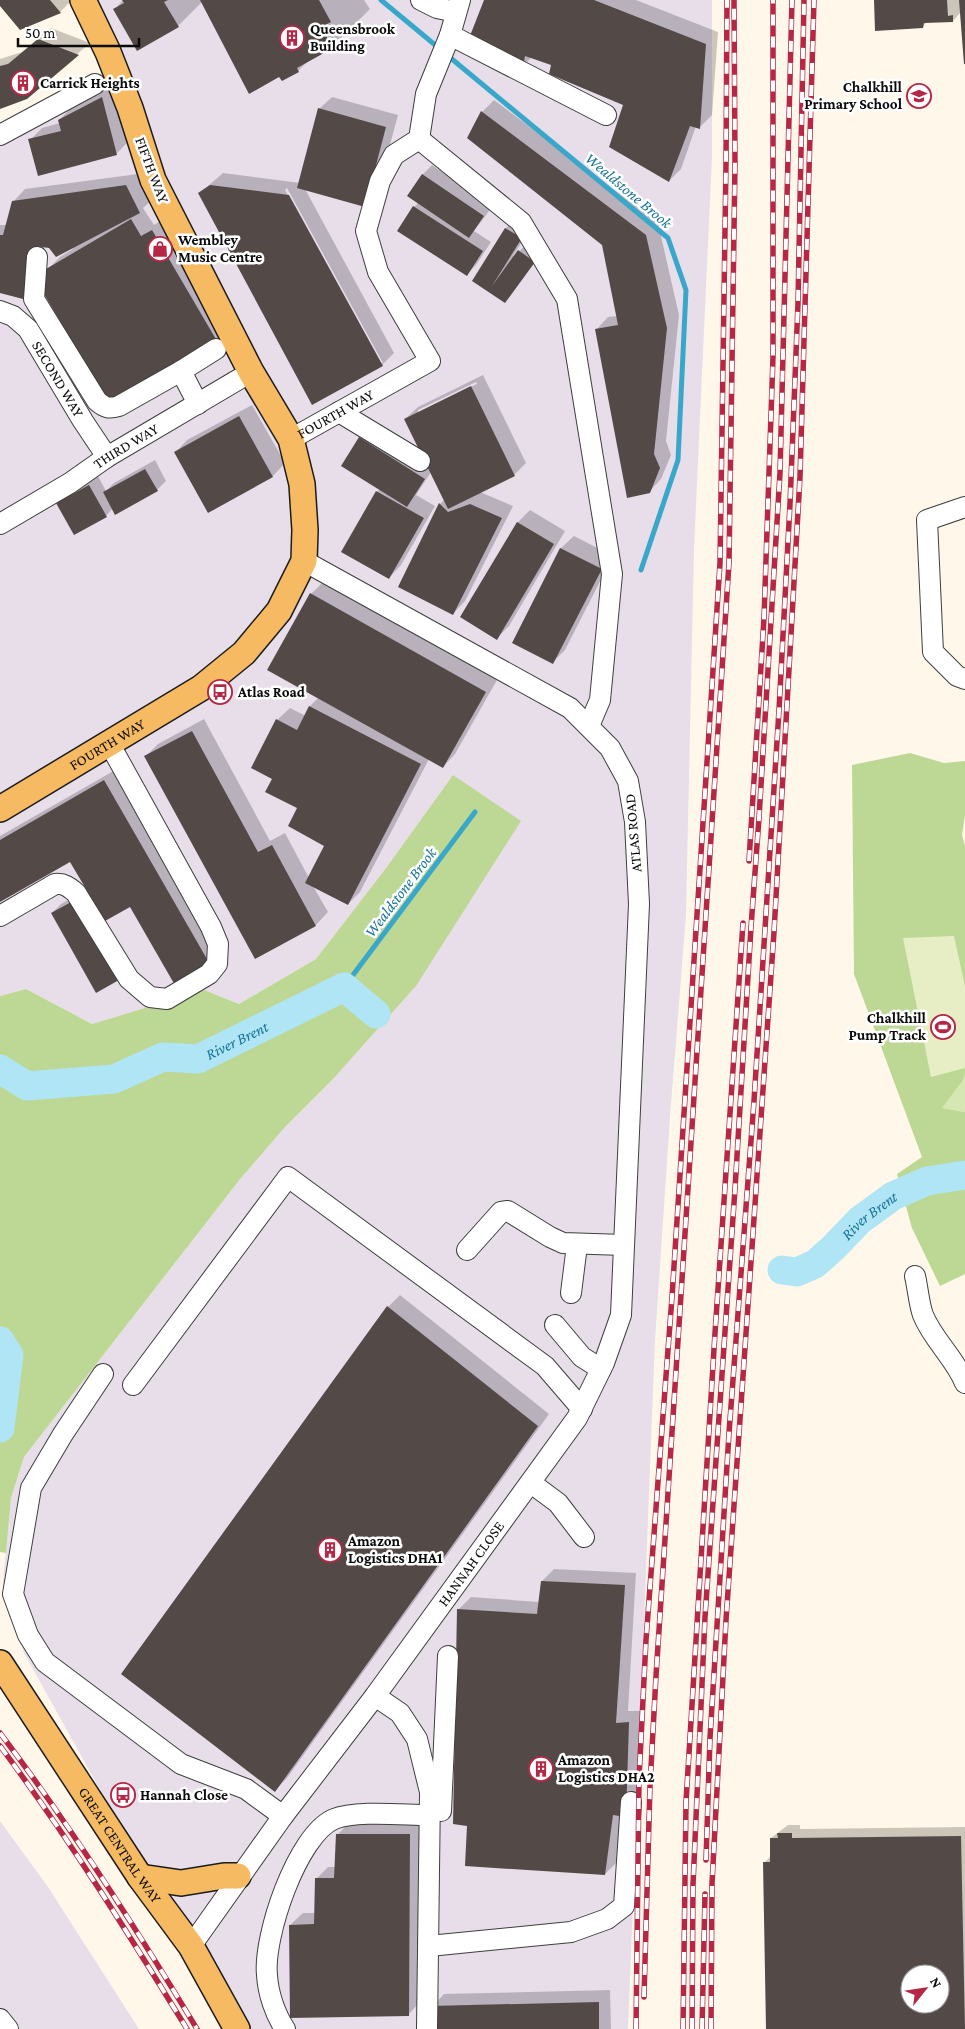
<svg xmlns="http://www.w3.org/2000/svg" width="965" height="2029" viewBox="0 0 965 2029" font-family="'Crimson Pro',serif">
  <rect width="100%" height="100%" fill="#fff7e9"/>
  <!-- industrial -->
  <path fill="#e7deea" d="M90,0H712V156L694,548L686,914L670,1117L655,1340L628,2029H233L24,1653L3,1582L11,1498L24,1457L241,1178L286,1126L334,1078L416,986L453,775L386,868L316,959L239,1004L204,990L92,1024L26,989L0,996V141L130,73Z
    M0,1821L48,1887L139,2029H0Z"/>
  <!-- green -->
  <path fill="#d7e7b4" d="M965,1066V1112L942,1108Z"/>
  <!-- forest -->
  <path fill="#bdd794" d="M910,753L944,763L965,761V815L962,835L965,846V1073L963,1080L942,1108L965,1112V1274L940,1286L912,1228L897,1174L922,1157L854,974L852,765Z
    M453,775L521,821L416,986L334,1078L286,1126L241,1178L24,1457L11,1498L6,1553L0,1552V996L26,989L92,1024L204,990L239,1004L316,959L386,868Z"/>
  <!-- pitch -->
  <path fill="#e7eec6" d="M954,936L965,986V1068L931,1077L903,938Z"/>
  <!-- shadow -->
  <path fill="#0003" fill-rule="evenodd" d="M0,0H72L60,12L20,28L0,4Z
    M123,0H364L370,9L332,47L310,59L298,71L280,75L202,2L178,26L115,9Z
    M485,0H636L718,32L712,115L700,127L696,126L681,169L669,181L625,105L552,64L532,57L523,66Z
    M876,0H965V67L961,12L953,21L927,22L923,26Z
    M51,28L90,43L26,98L0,108V59L22,52Z
    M114,86L128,142L116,154L30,140L42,128L60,123L59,120L71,108Z
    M332,97L398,115L377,193L365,205L305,189L394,353L382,365L312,404L200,193L223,173L300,183L319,109ZM287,188L383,363H380L285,190Z
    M494,100L658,223L679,315L666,441L671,455L661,479L649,492L596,330L608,317L617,316L603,244L482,112Z
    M432,165L492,207L474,231L491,242L476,265L467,274L414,207L419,202L409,195L423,174Z
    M138,174L152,200L143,208L154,225L164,219L229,328L217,340L47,270L60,257L73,249L72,247L45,246L35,285L23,297L0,292V225H7L13,202L25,189Z
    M515,219L530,229L513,256L515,257L525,245L540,255L505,301L474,280L506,228Z
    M483,375L526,463L514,475L480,492L513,506L465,601L453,614L400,587L440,504L445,499L431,472L416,495L435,506L401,565L389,578L377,492L380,489L360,438L369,429L429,467L405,419L418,407ZM476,382L477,384L418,413V410Z
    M252,405L285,463L273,476L208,512L175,453L187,440Z
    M155,460L166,481L157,490L113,508L106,516L58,503L67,494L98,476L106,491L114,483Z
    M530,510L565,531L509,626L497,638L462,617L518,522Z
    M574,536L613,556L565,650L553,662L514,642L561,548Z
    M323,582L497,680L455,754L443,767L429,759L360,892L348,904L313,886L328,912L316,925L255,957L146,756L158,744L204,719L270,841L285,833L309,878L326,845L299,808L273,778L252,767L277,720L290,708L306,716L310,706L319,697L311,594Z
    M117,769L222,953L210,965L71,860L0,901V836Z
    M82,892L127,970L52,913L61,904Z
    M400,1295L549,1414L287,1778L275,1790L122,1673L388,1307Z
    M554,1569L636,1573L628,1711H640L638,1804L623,1815L617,1862L605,1874L468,1825L459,1609L471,1597L539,1602L542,1581Z
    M349,1823H422L420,2002L408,2015L290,1925L303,1913H315L316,1879L328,1867H336L337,1835Z
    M788,1825H800V1829L965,1827V2029H767L764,1863L771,1856V1838ZM910,1974H940V2004H910Z
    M610,1990L611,2029H432V2007L444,1994Z"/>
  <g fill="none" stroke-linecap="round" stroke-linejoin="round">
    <!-- stream -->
    <path stroke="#38a7c9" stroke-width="5" d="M381,0L440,49
      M447,55L668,238L686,290L678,460L641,570
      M344,987L475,812"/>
    <!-- river -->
    <g stroke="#afe5f4" stroke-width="29">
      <path id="s1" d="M0,1069L27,1086L114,1079L163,1057L198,1059L344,987L376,1014"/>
      <path id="s2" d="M782,1270L797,1272L815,1264L833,1248L860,1220L893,1196L927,1181L965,1175"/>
      <path d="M0,1341L9,1355L0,1428"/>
    </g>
  </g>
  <!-- building -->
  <path fill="#534a47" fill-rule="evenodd" d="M0,0H50L61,13L20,30L0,6Z
    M122,0H168L164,2L179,27L137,51L113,9L124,3Z
    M200,0H319L331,22L321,27L333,48L297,68L299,72L282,81L279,77L249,94Z
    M484,0H594L706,44L700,129L690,126L669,182L609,147L623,105L549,74L551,65L525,56L523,68L468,41Z
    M874,0H947L948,16L953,15V22L924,23L923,28L875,31Z
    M959,0H965V64H964Z
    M38,39L79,55L27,99L0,109V66L8,64Z
    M102,97L117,155L38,176L28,139L61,131L58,120Z
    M318,108L386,127L365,207L297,188Z
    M481,111L646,235L667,328L654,454L660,468L650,493L627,498L595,329L618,325L602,245L467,138Z
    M422,174L484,216L469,238L407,196Z
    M126,185L140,213L56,257L49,248L36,246L23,299L0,293V235H3L12,201Z
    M210,185L289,195L383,366L312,405L198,193Z
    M413,206L483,251L467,276L397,231Z
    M131,219L141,236L152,230L217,341L109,405L40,287L46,269Z
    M505,228L522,238L492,286L518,250L535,262L505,303L472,281Z
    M471,386L515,476L448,509L404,419Z
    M239,416L273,477L208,513L174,452Z
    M359,437L425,479L407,507L341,466Z
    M145,469L158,491L115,515L103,492Z
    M89,485L107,517L74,535L56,503Z
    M376,491L424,518L389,579L341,552Z
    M439,503L448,512L470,504L502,518L453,615L398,587Z
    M517,522L554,544L497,640L460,617Z
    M560,548L602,569L553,664L512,643Z
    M310,593L486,692L443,768L267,670Z
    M309,706L421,764L348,905L305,883L324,846L288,826L297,808L265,792L272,779L251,768L276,719L297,730Z
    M192,731L258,852L272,845L316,926L255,959L144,756Z
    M104,780L211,966L176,987L130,907L105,921L70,862L0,902V840Z
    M73,901L119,980L96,993L51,913Z
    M387,1306L538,1426L275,1792L121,1674Z
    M541,1581L625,1585L616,1723L629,1722L626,1817L613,1815L605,1875L465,1866L467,1826L453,1824L457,1609L537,1614Z
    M777,1833H792V1838L961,1836L965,2029H766L763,1862H770V1838H778ZM910,1974H940V2004H910Z
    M336,1834H410L409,2016L290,2018L289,1925L314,1924L315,1878H334Z
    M599,2002V2029H431L430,2006Z"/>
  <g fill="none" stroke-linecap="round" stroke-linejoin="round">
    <defs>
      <g id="minor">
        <path d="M421,0L437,8L456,12"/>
        <path d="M450,35L606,115"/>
        <path d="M0,135L95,84"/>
        <path d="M419,139L521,222L567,299L612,574L600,700L589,726"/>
        <path d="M37,257L34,299L97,401C105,408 109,409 119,406L181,371"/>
        <path id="s3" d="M0,311L13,316L28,329L83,421L107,457"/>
        <path d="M198,404L181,371L216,349"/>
        <path d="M339,412L420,461"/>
        <path id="s4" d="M291,439L430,361L378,272L366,231L380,181L394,155L419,139L426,94L450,35L460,0"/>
        <path d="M965,507L927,520L933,652L957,676L965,679"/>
        <path id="s5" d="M0,524L70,483L107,457L251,372"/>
        <path d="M0,916L55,884C64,883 69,887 76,893L129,979L150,997L167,999L209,974L217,964L218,944L211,927L109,743"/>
        <path d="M467,1250L501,1212L508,1211L550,1237L563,1243L624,1245"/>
        <path d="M915,1276C918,1289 919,1304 923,1315C933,1340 955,1358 965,1383"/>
        <path d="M571,1293L577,1245"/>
        <path d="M555,1325L582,1357L601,1369"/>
        <path d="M103,1374L63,1434L31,1488L13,1594L28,1635L45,1662L181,1764L246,1789L283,1816"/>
        <path d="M133,1385L288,1177L545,1366L582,1409"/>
        <path d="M531,1483L558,1503L584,1537"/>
        <path d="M375,1696L400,1713L417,1739L430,1792L427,2029"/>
        <path d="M441,1811L448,1656"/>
        <path id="s6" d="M191,1946L283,1816L375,1696L577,1418L604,1363L621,1315L639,904L635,822L628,781L610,748L570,708L304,561"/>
        <path d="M429,1946L571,1932L607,1919L624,1906L631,1802"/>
        <path d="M0,2019L8,2029"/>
        <path d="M285,2029C275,2014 268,1993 267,1975C263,1937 297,1835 334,1819C356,1810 404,1815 429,1815"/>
      </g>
      <g id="major">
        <path id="s7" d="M0,809L201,688L244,653L279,611L304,561L305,530L302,484L291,439L251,372L153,180L130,108L108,52L83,0"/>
        <path id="s8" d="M0,1663L140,1877L191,1946L237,2029"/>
        <path d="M140,1877L181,1883L224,1876H238"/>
      </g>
    </defs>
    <!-- minor casing -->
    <use href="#minor" stroke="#3e3e3e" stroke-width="22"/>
    <!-- major casing -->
    <use href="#major" stroke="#1c1c1c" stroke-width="28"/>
    <!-- minor -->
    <use href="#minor" stroke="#fff" stroke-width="20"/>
    <!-- major -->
    <use href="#major" stroke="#f5ba62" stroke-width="25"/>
    <defs>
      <path id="rail" d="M749,861L764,618L773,357V0
        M0,1733C72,1828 136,1928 197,2029
        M0,1746C68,1837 128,1933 187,2029
        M706,1860L710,1738L729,1433L754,1101L779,710L790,504L798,303L804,0
        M644,1997L650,1786L656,1676L729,563L735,164L734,0
        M636,2029L639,1779L646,1640L672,1297L720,563L726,164L727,0
        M683,2029L686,1802L715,1333L743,923
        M692,2029L693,1885L705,1617L735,1189L751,927L759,818L780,473L792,0
        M702,2029L705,1894
        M711,2029L712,1884L726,1620L774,932L800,477L814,0"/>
    </defs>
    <!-- rail casing -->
    <use href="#rail" stroke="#b62745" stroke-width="5.5"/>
    <!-- rail -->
    <use href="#rail" stroke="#fff" stroke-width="4" stroke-dasharray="11" stroke-linecap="butt"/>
  </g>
  <!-- icons -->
  <defs>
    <symbol id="building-ring" viewBox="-11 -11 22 22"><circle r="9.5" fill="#fff" stroke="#b62745" stroke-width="1.5"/><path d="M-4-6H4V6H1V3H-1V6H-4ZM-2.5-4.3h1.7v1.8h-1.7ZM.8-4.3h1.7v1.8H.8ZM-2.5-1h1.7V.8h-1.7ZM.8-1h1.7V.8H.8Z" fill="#b62745"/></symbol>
    <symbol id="school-ring" viewBox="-11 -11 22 22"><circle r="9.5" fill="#fff" stroke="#b62745" stroke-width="1.5"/><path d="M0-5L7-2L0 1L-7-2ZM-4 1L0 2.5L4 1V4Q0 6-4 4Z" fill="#b62745"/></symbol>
    <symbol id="shop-ring" viewBox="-11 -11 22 22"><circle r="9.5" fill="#fff" stroke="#b62745" stroke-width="1.5"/><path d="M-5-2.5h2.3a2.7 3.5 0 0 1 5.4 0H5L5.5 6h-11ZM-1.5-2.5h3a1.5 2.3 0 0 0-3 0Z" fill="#b62745"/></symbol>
    <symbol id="bus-ring" viewBox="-11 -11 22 22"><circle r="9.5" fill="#fff" stroke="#b62745" stroke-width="1.5"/><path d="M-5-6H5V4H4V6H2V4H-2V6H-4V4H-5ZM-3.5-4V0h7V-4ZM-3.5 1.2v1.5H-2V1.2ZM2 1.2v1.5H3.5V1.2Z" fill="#b62745"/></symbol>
    <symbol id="stadium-ring" viewBox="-11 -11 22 22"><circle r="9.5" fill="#fff" stroke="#b62745" stroke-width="1.5"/><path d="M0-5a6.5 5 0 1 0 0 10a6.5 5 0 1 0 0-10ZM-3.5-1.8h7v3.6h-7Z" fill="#b62745"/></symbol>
  </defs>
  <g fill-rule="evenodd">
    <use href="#building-ring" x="278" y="24" width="28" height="28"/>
    <use href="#building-ring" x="9" y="69" width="28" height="28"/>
    <use href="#school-ring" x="905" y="82" width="28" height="28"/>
    <use href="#shop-ring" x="146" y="235" width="28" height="28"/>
    <use href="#bus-ring" x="206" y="678" width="28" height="28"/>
    <use href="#stadium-ring" x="929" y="1013" width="28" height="28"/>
    <use href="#building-ring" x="316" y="1536" width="28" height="28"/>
    <use href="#building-ring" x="527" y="1755" width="28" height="28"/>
    <use href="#bus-ring" x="109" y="1781" width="28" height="28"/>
  </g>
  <g text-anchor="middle" stroke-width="5" stroke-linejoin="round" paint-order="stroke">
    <!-- poi labels -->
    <g font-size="15" font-weight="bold" fill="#0b0b0b" stroke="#fff" text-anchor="start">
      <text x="310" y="34">Queensbrook<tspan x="310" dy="17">Building</tspan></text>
      <text x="40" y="88">Carrick Heights</text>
      <text x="902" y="92" text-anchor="end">Chalkhill<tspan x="902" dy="17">Primary School</tspan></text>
      <text x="178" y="245">Wembley<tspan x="178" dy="17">Music Centre</tspan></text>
      <text x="238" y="697">Atlas Road</text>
      <text x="926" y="1023" text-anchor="end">Chalkhill<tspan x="926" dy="17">Pump Track</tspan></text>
      <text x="348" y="1546">Amazon<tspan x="348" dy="17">Logistics DHA1</tspan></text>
      <text x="558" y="1765">Amazon<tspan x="558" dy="17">Logistics DHA2</tspan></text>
      <text x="140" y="1800">Hannah Close</text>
    </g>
    <!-- street labels -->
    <g font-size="15" fill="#0b0b0b" stroke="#fff">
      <text transform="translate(152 170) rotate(69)" y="5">FIFTH WAY</text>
      <text dy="5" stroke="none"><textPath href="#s3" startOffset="92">SECOND WAY</textPath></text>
      <text dy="5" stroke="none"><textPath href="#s4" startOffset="51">FOURTH WAY</textPath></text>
      <text dy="5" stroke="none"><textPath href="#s5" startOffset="148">THIRD WAY</textPath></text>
      <text dy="5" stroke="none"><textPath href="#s7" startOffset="125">FOURTH WAY</textPath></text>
      <text transform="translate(633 833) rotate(-95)" y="5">ATLAS ROAD</text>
      <text dy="5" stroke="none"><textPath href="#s6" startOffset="474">HANNAH CLOSE</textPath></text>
      <text dy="5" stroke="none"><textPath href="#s8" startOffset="218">GREAT CENTRAL WAY</textPath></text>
    </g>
    <!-- water labels -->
    <g font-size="16" font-style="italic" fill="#187598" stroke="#fff">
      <text transform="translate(629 190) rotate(40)" y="6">Wealdstone Brook</text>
      <text transform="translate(400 892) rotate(-53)" y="6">Wealdstone Brook</text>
      <text dy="6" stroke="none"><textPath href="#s1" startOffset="251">River Brent</textPath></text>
      <text dy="6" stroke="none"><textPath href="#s2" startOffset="108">River Brent</textPath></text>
    </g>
  </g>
  <!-- north arrow -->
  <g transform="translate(925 1989) rotate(60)"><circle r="24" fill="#ffffff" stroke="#9d9d9d"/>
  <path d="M0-4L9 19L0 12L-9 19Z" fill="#b62745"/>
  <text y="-8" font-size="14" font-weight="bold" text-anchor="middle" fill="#0b0b0b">N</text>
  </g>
  <!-- scale -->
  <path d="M18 38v8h121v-8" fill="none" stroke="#0b0b0b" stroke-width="2.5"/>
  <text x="25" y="38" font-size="15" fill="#0b0b0b" stroke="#ffffff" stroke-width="4" paint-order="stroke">50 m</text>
</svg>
